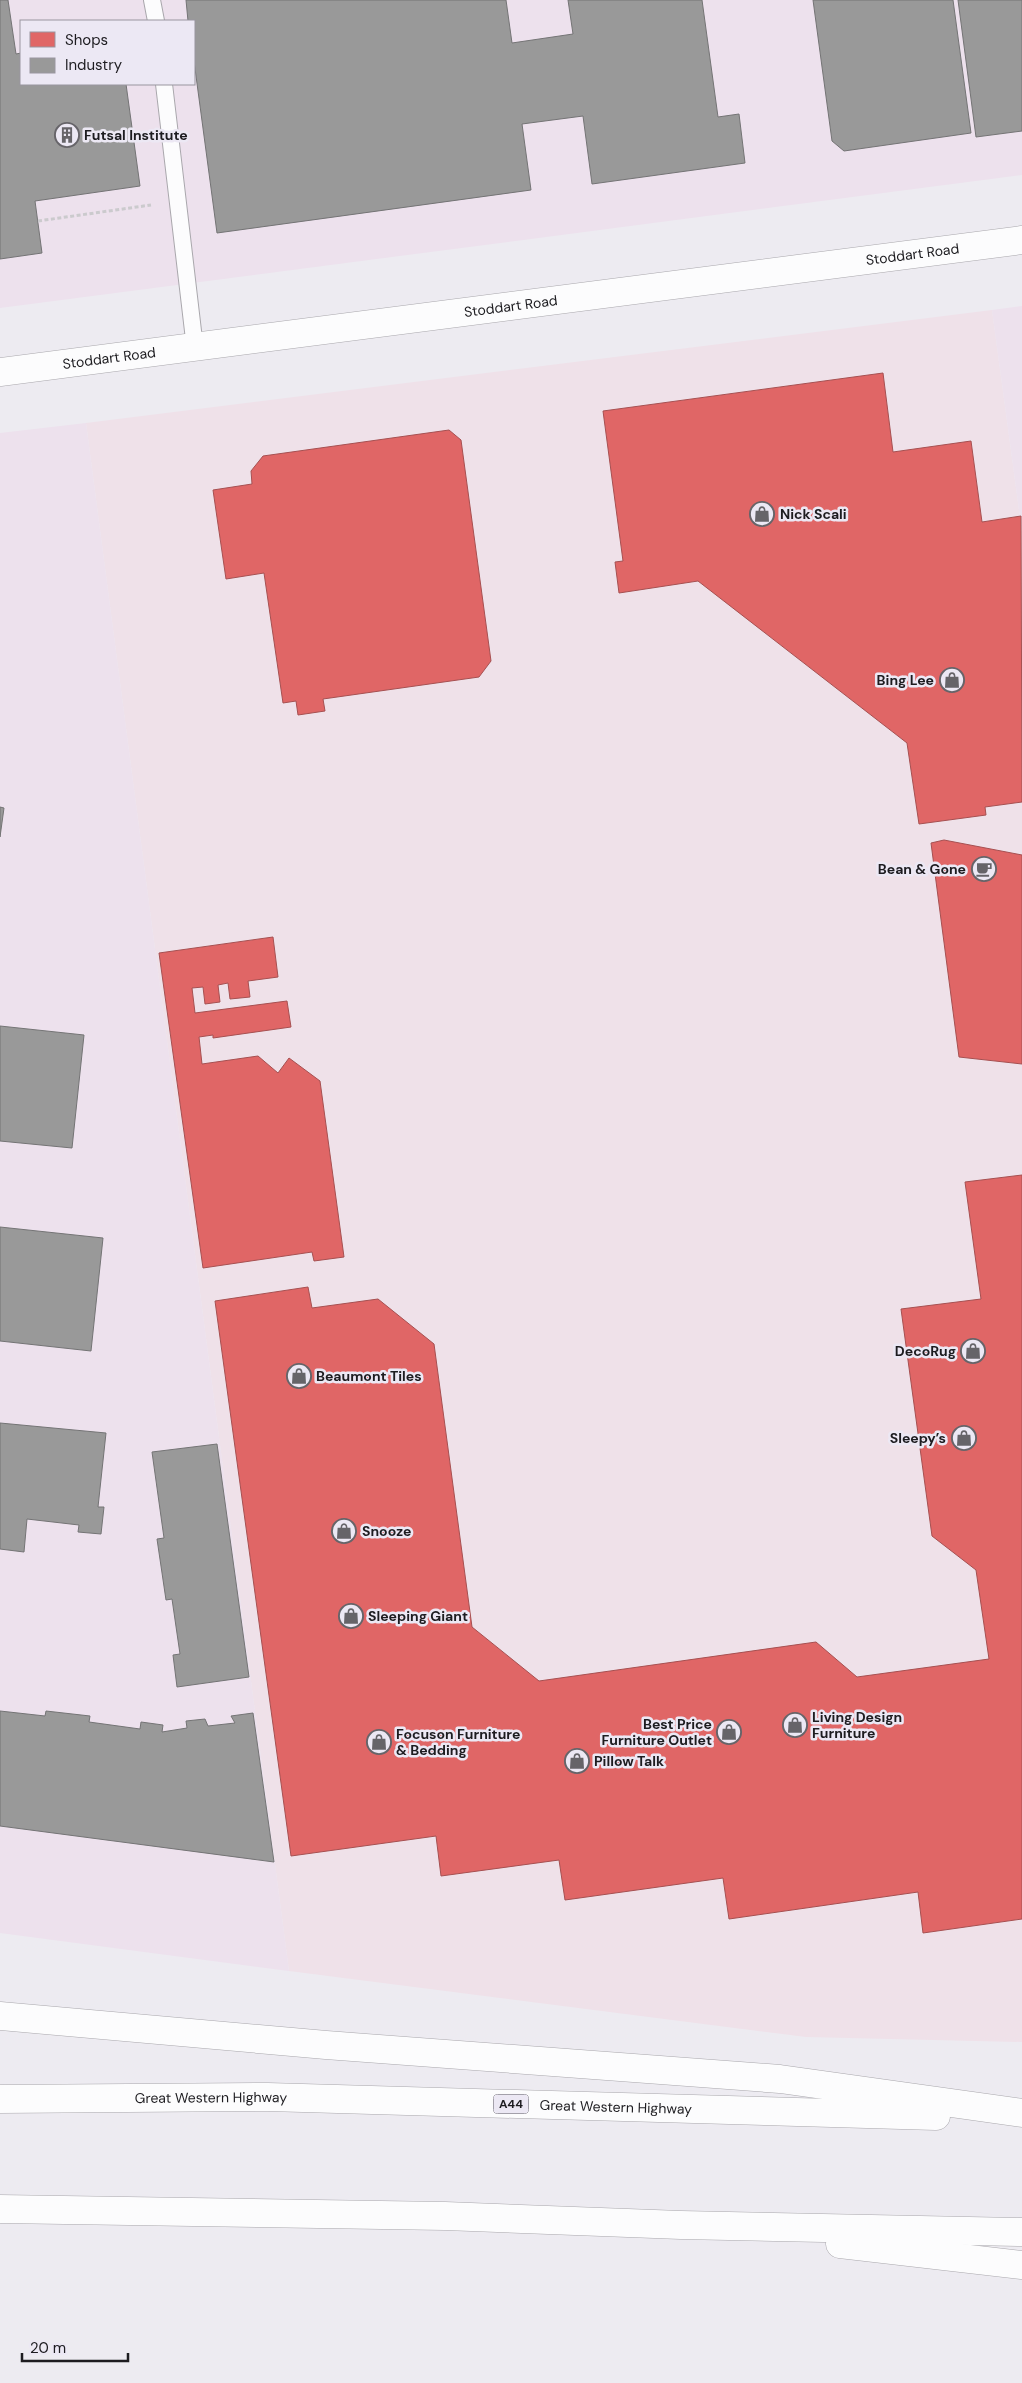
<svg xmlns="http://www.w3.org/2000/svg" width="1022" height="2383" viewBox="0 0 1022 2383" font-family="'DM Sans',sans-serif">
  <rect width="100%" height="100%" fill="#edebf1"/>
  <!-- commercial -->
  <path fill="#efe1e9" d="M992,310L1022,532V2042L806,2037L289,1971L86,423Z"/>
  <!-- industrial -->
  <path fill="#ede1ed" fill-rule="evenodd" d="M0,0H1022V175L0,308ZM21,21H194V84H21Z
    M1022,306V532L992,310Z
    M86,423L289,1971L0,1933V433Z"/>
  <!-- shops -->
  <path fill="#e06666" stroke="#a65051" d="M883,373L893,452L971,441L982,522L1021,516L1022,802L985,807L986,815L919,824L907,743L698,581L619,593L615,562L623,561L603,411Z
    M449,430L461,440L491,661L479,677L323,699L325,711L298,715L296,701L283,703L264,573L226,579L213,490L252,484L251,471L263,456Z
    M944,840L1022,855V1064L959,1057L931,843Z
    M273,937L278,977L248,981L250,997L230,999L228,983L218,985L220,1002L205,1004L203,987L192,988L195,1013L287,1001L291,1027L213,1038V1035L199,1037L202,1064L258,1056L278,1073L289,1058L320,1081L344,1257L314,1261L312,1252L203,1268L159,953Z
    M1022,1175V1919L923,1933L918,1892L729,1919L723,1878L565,1900L559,1860L441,1876L436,1836L291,1856L215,1301L308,1287L312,1308L378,1299L434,1344L472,1627L539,1681L816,1642L857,1677L989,1659L976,1570L932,1536L901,1309L981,1299L965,1182Z"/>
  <!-- industry -->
  <path fill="#999" stroke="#747475" d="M0,0H8L16,54L21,53V84H126L140,186L35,201L42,253L0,259Z
    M186,0H506L512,43L573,34L568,0H702L718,117L739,114L745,163L592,184L583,116L522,124L531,190L217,233L194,61V21H188Z
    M813,0H953L971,133L844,151L832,141Z
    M958,0H1022V131L976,137Z
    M0,807L4,808L0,837Z
    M0,1026L84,1035L72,1148L0,1141Z
    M0,1227L103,1238L91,1351L0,1341Z
    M0,1423L106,1433L98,1507H104L101,1534L78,1532L79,1525L27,1519L24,1552L0,1549Z
    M217,1444L249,1677L177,1687L173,1655L180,1654L172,1599L166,1600L157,1539L164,1538L152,1452Z
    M0,1711L45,1716L46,1711L90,1716L89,1722L140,1729L141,1722L163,1725L162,1732L187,1728L186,1721L205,1719L208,1726L235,1723L231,1716L253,1713L274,1862L0,1826Z"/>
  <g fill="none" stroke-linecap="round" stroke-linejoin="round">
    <defs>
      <path id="lane" d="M152,0L156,21
        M164,84L195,348"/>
      <g id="street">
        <path id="s1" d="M0,372L1022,240"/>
      </g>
      <g id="highway">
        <path d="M0,2016L326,2045L780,2079L1022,2113"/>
        <path id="s2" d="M0,2099L268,2097L936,2116"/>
        <path d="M0,2209L445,2216L681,2225L1022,2232"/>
        <path d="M840,2244L1022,2265"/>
      </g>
    </defs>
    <!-- lane casing -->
    <use href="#lane" stroke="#a9a7ac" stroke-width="18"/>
    <!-- street casing -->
    <use href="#street" stroke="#a9a7ac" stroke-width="29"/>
    <!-- highway casing -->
    <use href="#highway" stroke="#a9a7ac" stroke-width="29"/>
    <!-- path -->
    <path stroke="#cbcacd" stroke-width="3" stroke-dasharray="4 2.5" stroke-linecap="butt" d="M38,221L151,205"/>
    <!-- lane -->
    <use href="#lane" stroke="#fcfcfd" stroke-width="16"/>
    <!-- street -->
    <use href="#street" stroke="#fcfcfd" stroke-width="28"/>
    <!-- highway -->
    <use href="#highway" stroke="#fcfcfd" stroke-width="28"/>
  </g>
  <!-- icons -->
  <defs>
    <symbol id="building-ring" viewBox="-11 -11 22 22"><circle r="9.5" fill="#ece8f4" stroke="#666469" stroke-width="1.5"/><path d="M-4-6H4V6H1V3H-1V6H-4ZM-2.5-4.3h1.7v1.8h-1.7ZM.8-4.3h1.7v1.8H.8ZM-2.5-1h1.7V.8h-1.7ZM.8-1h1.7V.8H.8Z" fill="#666469"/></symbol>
    <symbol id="shop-ring" viewBox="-11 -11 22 22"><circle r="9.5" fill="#ece8f4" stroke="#666469" stroke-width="1.5"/><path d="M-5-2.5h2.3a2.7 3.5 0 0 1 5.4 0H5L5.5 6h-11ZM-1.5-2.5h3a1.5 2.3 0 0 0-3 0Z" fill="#666469"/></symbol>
    <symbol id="cafe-ring" viewBox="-11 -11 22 22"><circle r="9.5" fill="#ece8f4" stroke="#666469" stroke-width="1.5"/><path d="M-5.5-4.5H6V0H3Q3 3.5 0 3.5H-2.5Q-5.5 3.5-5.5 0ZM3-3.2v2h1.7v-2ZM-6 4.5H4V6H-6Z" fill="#666469"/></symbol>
  </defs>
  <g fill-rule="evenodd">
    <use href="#building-ring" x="53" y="121" width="28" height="28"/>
    <use href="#shop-ring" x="748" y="500" width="28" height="28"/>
    <use href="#shop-ring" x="938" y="666" width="28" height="28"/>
    <use href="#cafe-ring" x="970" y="855" width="28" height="28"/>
    <use href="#shop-ring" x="959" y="1337" width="28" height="28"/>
    <use href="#shop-ring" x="285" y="1362" width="28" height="28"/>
    <use href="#shop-ring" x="950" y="1424" width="28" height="28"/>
    <use href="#shop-ring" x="330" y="1517" width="28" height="28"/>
    <use href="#shop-ring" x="337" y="1602" width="28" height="28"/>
    <use href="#shop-ring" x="781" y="1711" width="28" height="28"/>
    <use href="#shop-ring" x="715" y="1718" width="28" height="28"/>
    <use href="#shop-ring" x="365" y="1728" width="28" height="28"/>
    <use href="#shop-ring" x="563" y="1747" width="28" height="28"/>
  </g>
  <g text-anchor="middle" stroke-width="5" stroke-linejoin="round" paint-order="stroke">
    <!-- shield labels -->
    <rect fill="#ece8f4" stroke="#5b5960" stroke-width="1" x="493.5" y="2094.5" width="35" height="19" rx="4"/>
    <g font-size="12" font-weight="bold" fill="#1d1c20">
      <text x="511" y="2108">A44</text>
    </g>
    <!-- poi labels -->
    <g font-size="14" font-weight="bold" fill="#1d1c20" stroke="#ece8f4" text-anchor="start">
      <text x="84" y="140">Futsal Institute</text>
      <text x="780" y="519">Nick Scali</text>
      <text x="934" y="685" text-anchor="end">Bing Lee</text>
      <text x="966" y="874" text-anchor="end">Bean &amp; Gone</text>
      <text x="956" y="1356" text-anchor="end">DecoRug</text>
      <text x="316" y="1381">Beaumont Tiles</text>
      <text x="946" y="1443" text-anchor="end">Sleepy’s</text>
      <text x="362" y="1536">Snooze</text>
      <text x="368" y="1621">Sleeping Giant</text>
      <text x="812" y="1722">Living Design<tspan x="812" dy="16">Furniture</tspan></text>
      <text x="712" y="1729" text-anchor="end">Best Price<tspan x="712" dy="16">Furniture Outlet</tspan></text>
      <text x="396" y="1739">Focuson Furniture<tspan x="396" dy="16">&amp; Bedding</tspan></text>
      <text x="594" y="1766">Pillow Talk</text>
    </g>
    <!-- street labels -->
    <g font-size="14" fill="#1d1c20" stroke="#ece8f4">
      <text dy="5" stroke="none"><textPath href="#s1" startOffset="920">Stoddart Road</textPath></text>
      <text dy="5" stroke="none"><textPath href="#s1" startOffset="515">Stoddart Road</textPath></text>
      <text dy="5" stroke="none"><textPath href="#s1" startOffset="110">Stoddart Road</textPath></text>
      <text dy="5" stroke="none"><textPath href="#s2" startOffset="211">Great Western Highway</textPath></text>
      <text dy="5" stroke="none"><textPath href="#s2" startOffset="616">Great Western Highway</textPath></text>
    </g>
  </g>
  <!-- legend -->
  <rect x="20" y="20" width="175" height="65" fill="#ece8f4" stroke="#99969f"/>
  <rect x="30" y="32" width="25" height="15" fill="#e06666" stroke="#99969f"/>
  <text x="65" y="45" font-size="15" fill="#1d1c20">Shops</text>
  <rect x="30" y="58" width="25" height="15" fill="#999999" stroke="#99969f"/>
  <text x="65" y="70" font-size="15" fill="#1d1c20">Industry</text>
  <!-- scale -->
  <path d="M22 2353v8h106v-8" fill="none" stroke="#1d1c20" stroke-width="2.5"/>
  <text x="30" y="2353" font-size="15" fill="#1d1c20" stroke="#ece8f4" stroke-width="4" paint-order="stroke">20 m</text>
</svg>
